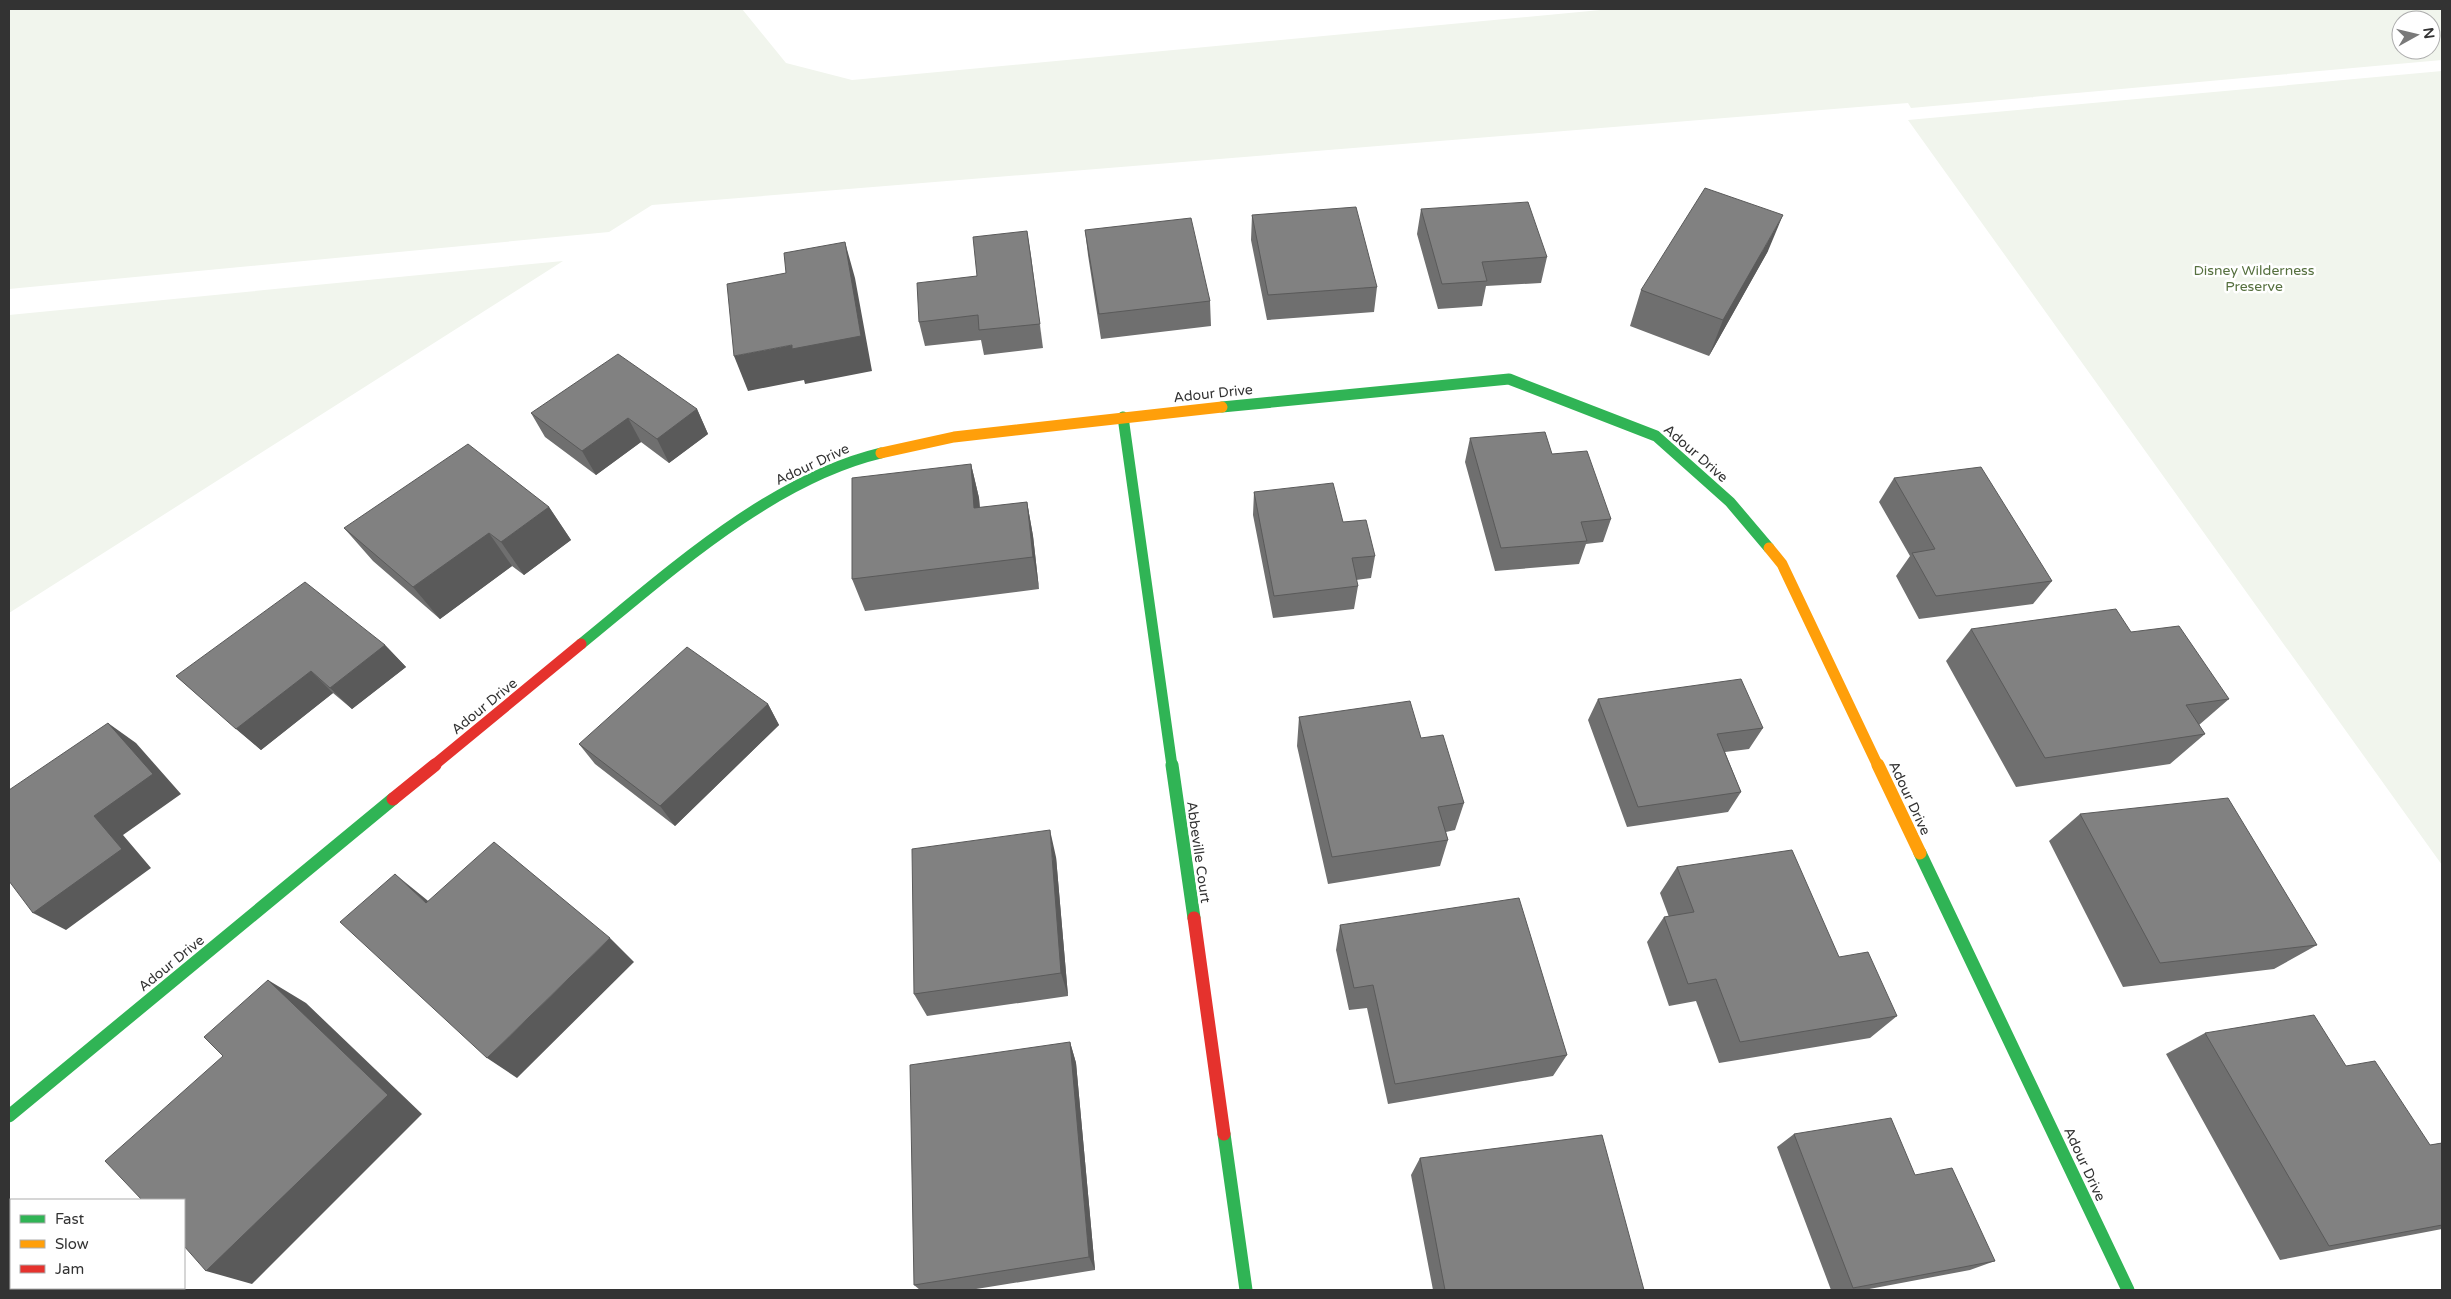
<svg xmlns="http://www.w3.org/2000/svg" width="2451" height="1299" viewBox="0 0 2451 1299" font-family="'Varela Round',sans-serif">
  <rect width="100%" height="100%" fill="#fff"/>
  <!-- green -->
  <path fill="#f1f5ed" fill-rule="evenodd" d="M9,9H742L786,63L852,80L1611,9H2442V60L1911,108L1908,103L652,205L609,232L9,289ZM2401,20H2431V50H2401Z
    M2442,71V865L1908,120Z
    M563,261L9,613V315Z"/>
  <g fill="none" stroke-linecap="round" stroke-linejoin="round">
    <!-- fast-far1 -->
    <path stroke="#30b455" stroke-width="11" d="M1222,407L1509,379L1656,436L1730,502L1769,548
      M1123,417L1172,766
      M581,644C667,574 771,479 881,453"/>
    <!-- fast -->
    <path stroke="#30b455" stroke-width="13" d="M1172,765L1194,918
      M1920,853L2128,1290
      M9,1116L393,799
      M1224,1134L1246,1290"/>
    <!-- slow-far1 -->
    <path stroke="#ff9f0a" stroke-width="11" d="M881,453L954,437L1222,407
      M1769,548L1782,564L1878,766"/>
    <!-- slow -->
    <path stroke="#ff9f0a" stroke-width="13" d="M1878,765L1920,853"/>
    <!-- jam-far1 -->
    <path stroke="#e5322d" stroke-width="11" d="M433,766L581,644"/>
    <!-- jam -->
    <path stroke="#e5322d" stroke-width="13" d="M393,799L435,765
      M1194,918L1224,1134"/>
  </g>
  <!-- wall -->
  <path fill="#6f6f6f" d="M1421,209L1547,257L1541,283L1486,286L1482,306L1438,309L1417,234Z
    M1252,215L1377,287L1374,312L1267,320L1251,240Z
    M1085,230L1210,301L1211,326L1101,339L1088,255Z
    M1027,231L1043,348L984,355L981,340L925,346L919,322L977,276Z
    M1768,251L1709,356L1630,326L1641,290Z
    M697,409L708,434L669,463L641,442L596,475L545,437L531,413Z
    M1470,438L1552,454L1611,519L1603,542L1586,544L1579,564L1495,571L1465,462Z
    M971,464L979,498L980,508L1027,502L1033,536L1039,589L865,611L852,579Z
    M1894,478L2052,581L2033,604L1919,619L1896,576L1910,556L1879,502Z
    M1254,492L1343,522L1375,556L1371,578L1356,580L1358,586L1354,609L1273,618L1253,515Z
    M549,507L571,540L524,575L512,566L440,619L373,561L344,528Z
    M1971,629L2131,632L2229,699L2199,725L2205,734L2170,764L2016,787L1946,661Z
    M385,645L406,667L352,709L333,693L261,750L176,676Z
    M1598,699L1763,728L1749,749L1725,752L1741,792L1728,812L1627,827L1588,720Z
    M768,704L779,725L675,826L595,764L579,744Z
    M1299,717L1421,738L1464,803L1455,830L1446,832L1448,840L1440,866L1328,884L1297,746Z
    M2080,814L2317,945L2274,969L2123,987L2049,841Z
    M1056,857L1068,996L927,1016L914,994Z
    M1677,867L1839,957L1897,1016L1870,1038L1719,1063L1696,1001L1669,1006L1647,942L1664,917H1669L1660,893Z
    M1340,925L1567,1055L1553,1076L1388,1104L1367,1008L1349,1010L1336,950Z
    M2205,1033L2346,1066L2430,1145L2442,1143V1229L2280,1260L2166,1054Z
    M1070,1042L1076,1063L1095,1270L970,1290H920L914,1285Z
    M1794,1134L1995,1261L1970,1270L1864,1290H1831L1777,1147Z
    M1420,1158L1644,1290H1433L1411,1175Z"/>
  <!-- shaded-wall -->
  <path fill="#5a5a5a" d="M1783,215L1768,251L1709,356L1723,320Z
    M1027,231L1031,256L1043,348L1040,324Z
    M845,242L855,278L872,371L805,384L804,380L748,391L734,356L792,345Z
    M697,409L708,434L669,463L657,439Z
    M628,418L641,442L596,475L582,451Z
    M971,464L979,498L982,542L974,508Z
    M1027,502L1033,536L1039,589L1033,557Z
    M549,507L571,540L524,575L501,542Z
    M489,533L512,566L440,619L413,587Z
    M385,645L406,667L352,709L330,688Z
    M311,671L333,693L261,750L236,729Z
    M768,704L779,725L675,826L660,806Z
    M108,723L136,743L181,794L123,835L151,868L66,930L33,913L94,816Z
    M1050,830L1056,857L1068,996L1061,973Z
    M395,874L427,900L457,928L426,903Z
    M610,938L634,962L517,1078L487,1058Z
    M268,980L306,1003L422,1114L252,1284L206,1271Z
    M1070,1042L1076,1063L1095,1270L1089,1257Z
    M105,1288H145L147,1290H107Z"/>
  <!-- building -->
  <path fill="#818181" stroke="#5a5a5a" d="M1705,188L1783,215L1723,320L1641,290Z
    M1528,202L1547,257L1482,262L1487,281L1442,284L1421,209Z
    M1356,207L1377,287L1268,295L1252,215Z
    M1191,218L1210,301L1099,314L1085,230Z
    M1027,231L1040,324L979,330L978,315L919,322L917,283L977,276L973,237Z
    M845,242L861,336L792,349V345L734,356L727,284L786,273L784,253Z
    M618,354L697,409L657,439L628,418L582,451L531,413Z
    M1545,432L1552,454L1587,451L1611,519L1581,522L1587,541L1501,548L1470,438Z
    M468,444L549,507L501,542L489,533L413,587L344,528Z
    M971,464L974,508L1027,502L1033,557L852,579V478Z
    M1981,467L2052,581L1936,596L1912,553L1935,549L1894,478Z
    M1333,483L1343,522L1366,520L1375,556L1352,558L1358,586L1274,596L1254,492Z
    M305,582L385,645L330,688L311,671L236,729L176,676Z
    M2116,609L2131,632L2179,626L2229,699L2186,705L2205,734L2045,758L1971,629Z
    M687,647L768,704L660,806L579,744Z
    M1741,679L1763,728L1717,734L1741,792L1638,807L1598,699Z
    M1410,701L1421,738L1443,735L1464,803L1438,807L1448,840L1332,857L1299,717Z
    M108,723L153,774L94,816L122,849L33,913L9,881V790Z
    M2228,798L2317,945L2160,963L2080,814Z
    M1050,830L1061,973L914,994L912,849Z
    M494,842L610,938L487,1058L340,922L395,874L426,903Z
    M1792,850L1839,957L1868,952L1897,1016L1740,1042L1716,979L1688,984L1664,917L1694,912L1677,867Z
    M1519,898L1567,1055L1395,1084L1373,985L1354,988L1340,925Z
    M268,980L388,1095L206,1271L184,1246V1200H142L105,1161L223,1056L204,1037Z
    M2314,1015L2346,1066L2375,1061L2430,1145L2442,1143V1225L2329,1246L2205,1033Z
    M1070,1042L1089,1257L914,1285L910,1065Z
    M1891,1118L1915,1175L1952,1168L1995,1261L1853,1288L1794,1134Z
    M1602,1135L1644,1290H1445L1420,1158Z
    M11,1238V1288H105L107,1290H9V1240Z"/>
  <g text-anchor="middle" stroke-width="5" stroke-linejoin="round" paint-order="stroke">
    <!-- park labels -->
    <g font-size="14" fill="#56703f" stroke="#fff">
      <text x="2254" y="275">Disney Wilderness<tspan x="2254" dy="16">Preserve</tspan></text>
    </g>
    <!-- street labels -->
    <g font-size="14" fill="#333" stroke="#fff">
      <text transform="translate(1213 393) rotate(-6)" y="5">Adour Drive</text>
      <text transform="translate(1696 453) rotate(41)" y="5">Adour Drive</text>
      <text transform="translate(812 464) rotate(-25)" y="5">Adour Drive</text>
      <text transform="translate(484 706) rotate(-39)" y="5">Adour Drive</text>
      <text transform="translate(1910 798) rotate(65)" y="5">Adour Drive</text>
      <text transform="translate(1199 852) rotate(82)" y="5">Abbeville Court</text>
      <text transform="translate(171 963) rotate(-39)" y="5">Adour Drive</text>
      <text transform="translate(2085 1164) rotate(65)" y="5">Adour Drive</text>
    </g>
  </g>
  <!-- border -->
  <rect width="2451" height="1299" fill="none" stroke="#333333" stroke-width="20"/>
  <!-- legend -->
  <rect x="10" y="1199" width="175" height="90" fill="#ffffff" stroke="#adadad"/>
  <rect x="20" y="1215" width="25" height="8" fill="#30b455" stroke="#adadad"/>
  <text x="55" y="1224" font-size="15" fill="#333333">Fast</text>
  <rect x="20" y="1240" width="25" height="8" fill="#ff9f0a" stroke="#adadad"/>
  <text x="55" y="1249" font-size="15" fill="#333333">Slow</text>
  <rect x="20" y="1265" width="25" height="8" fill="#e5322d" stroke="#adadad"/>
  <text x="55" y="1274" font-size="15" fill="#333333">Jam</text>
  <!-- north arrow -->
  <g transform="translate(2416 35) rotate(82)"><circle r="24" fill="#ffffff" stroke="#adadad"/>
  <path d="M0-4L9 19L0 12L-9 19Z" fill="#7a7a7a"/>
  <text y="-8" font-size="14" font-weight="bold" text-anchor="middle" fill="#333333">N</text>
  </g>
</svg>
